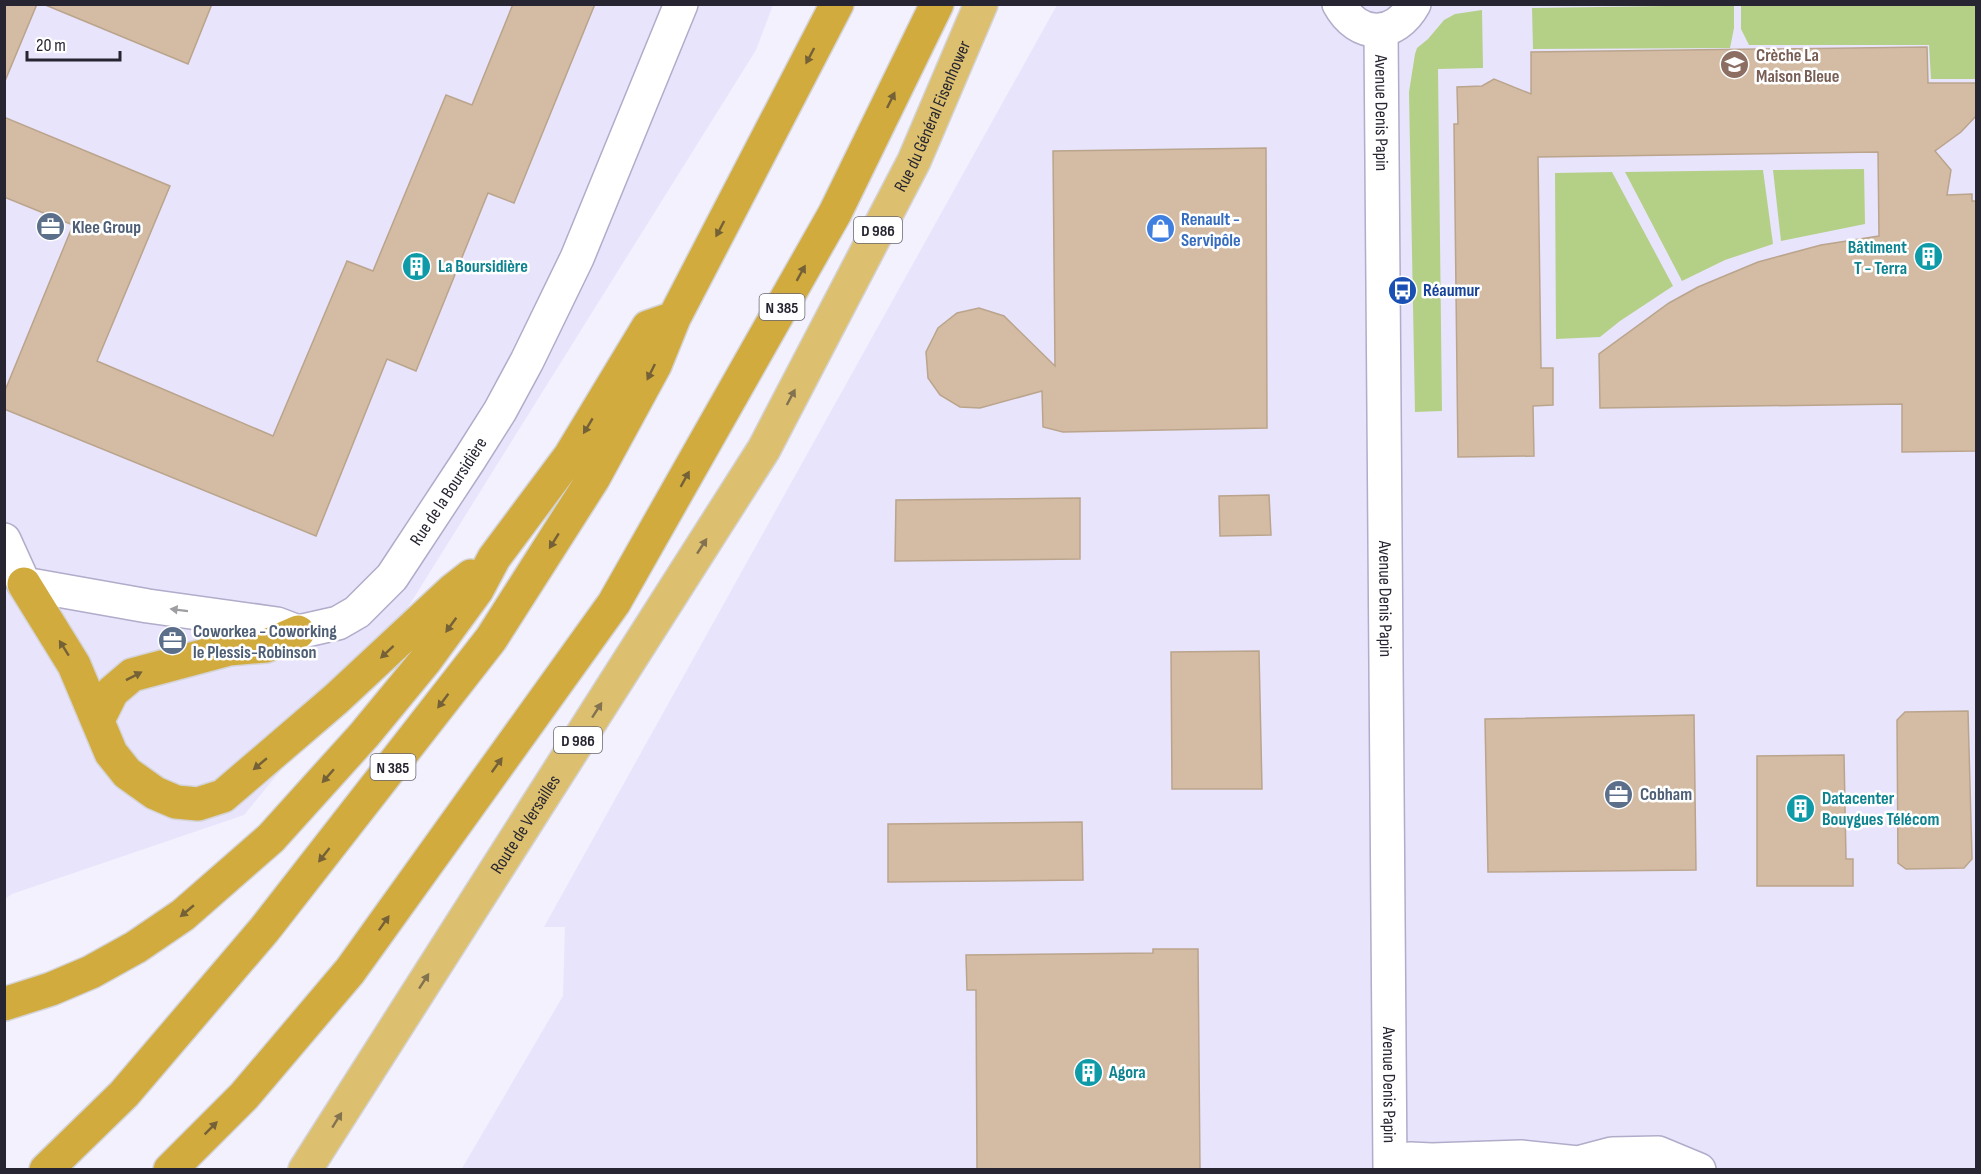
<svg xmlns="http://www.w3.org/2000/svg" width="1981" height="1174" viewBox="0 0 1981 1174" font-family="'Sofia Sans Condensed',sans-serif">
  <rect width="100%" height="100%" fill="#f3f1fe"/>
  <!-- built -->
  <path fill="#e8e4fc" d="M5,5H773L756,50L385,644L244,815L12,894L5,899Z
    M1057,5H1976V1169L461,1170L563,996L565,927H544Z"/>
  <!-- green -->
  <path fill="#b4d087" d="M1734,5V28L1730,48L1533,49L1532,8Z
    M1741,5H1976V79H1931L1929,45H1749L1741,29Z
    M1482,10L1483,68L1438,69L1442,411L1415,412L1409,92L1415,54L1417,48L1428,39L1444,20L1455,14Z
    M1864,169L1865,224L1781,241L1773,170Z
    M1763,170L1773,244L1725,260L1682,281L1625,172Z
    M1612,172L1673,286L1620,321L1600,337L1556,339L1555,173Z"/>
  <!-- building -->
  <path fill="#d3bca3" stroke="#baa48c" stroke-width="1.5" d="M4,4H37L5,81H4Z
    M43,4H212L188,64Z
    M513,4H595L514,203L488,193L416,371L387,359L316,536L4,409V393L73,225L4,197V117L170,186L97,361L273,436L347,261L373,271L446,95L472,105Z
    M1927,47L1928,83H1977V115L1961,132L1935,151L1951,170L1947,195L1972,194V201H1976V451L1902,452V404L1600,408L1599,354L1669,303L1698,287L1758,262L1821,245L1879,236L1878,152L1538,157L1541,368H1553V405L1533,406L1534,456L1458,457L1454,124H1458L1457,87L1482,86L1494,79L1531,94V52Z
    M1266,148L1267,428L1063,432L1043,427L1042,391L980,408L960,407L940,395L928,378L926,352L938,328L957,313L979,308L1004,316L1055,366L1053,151Z
    M1269,495L1271,535L1220,536L1219,496Z
    M1080,498V559L895,561L896,500Z
    M1259,651L1262,789H1172L1171,652Z
    M1968,711L1972,859L1964,868L1906,869L1898,863L1897,720L1905,712Z
    M1694,715L1696,870L1488,872L1485,719Z
    M1844,755L1846,859H1853V886H1757V756Z
    M1082,822L1083,880L888,882V824Z
    M1153,949H1198L1200,1170H977L976,990H967L966,955L1153,953Z"/>
  <g fill="none" stroke-linecap="round" stroke-linejoin="round">
    <defs>
      <g id="minor">
        <path d="M1339,4C1358,39 1395,39 1414,4"/>
        <path id="s1" d="M4,540L24,584L148,606L277,624L298,632L338,623L357,612L392,577L469,460L500,411L527,361L577,258L681,4"/>
        <path d="M1410,1159L1432,1160L1521,1157L1578,1163L1612,1154L1658,1153L1699,1170"/>
      </g>
      <g id="secondary">
        <path id="s2" d="M1381,31L1390,1170"/>
      </g>
      <g id="primary">
        <path id="s3" d="M305,1170L764,449L914,161L981,4"/>
      </g>
      <path id="trunk" d="M24,584L74,665L111,753L127,773L155,793L176,802L198,804L223,796L336,699L453,590L471,576
        M98,720L112,692L132,675L229,649L266,646L298,632
        M4,1004L51,989L91,972L136,947L183,915L271,838L364,735L425,661L477,590L494,558L570,456L648,327L674,318
        M46,1170L124,1094L264,930L491,639L593,479L655,365L674,318L837,4
        M170,1170L244,1096L350,971L614,603L835,213L937,4"/>
    </defs>
    <!-- minor casing -->
    <use href="#minor" stroke="#b0acca" stroke-width="36"/>
    <!-- secondary casing -->
    <use href="#secondary" stroke="#b0acca" stroke-width="36"/>
    <!-- primary casing -->
    <use href="#primary" stroke="#d4d3d6" stroke-width="36"/>
    <!-- trunk casing -->
    <use href="#trunk" stroke="#d4d3d6" stroke-width="36"/>
    <!-- minor -->
    <use href="#minor" stroke="#fff" stroke-width="33"/>
    <!-- secondary -->
    <use href="#secondary" stroke="#fff" stroke-width="33"/>
    <!-- primary -->
    <use href="#primary" stroke="#ddc06f" stroke-width="33"/>
    <!-- trunk -->
    <use href="#trunk" stroke="#d2ab3f" stroke-width="33"/>
  </g>
  <!-- one-way arrows -->
  <defs><path id="oneway-solid" d="M-6-.8H1V-3.2L6.5 0L1 3.2V.8H-6Z" transform="scale(1.5)"/></defs>
  <g fill="#746137">
    <use href="#oneway-solid" transform="translate(810 56) rotate(118)"/>
    <use href="#oneway-solid" transform="translate(891 100) rotate(-64)"/>
    <use href="#oneway-solid" transform="translate(720 229) rotate(118)"/>
    <use href="#oneway-solid" transform="translate(801 273) rotate(-61)"/>
    <use href="#oneway-solid" transform="translate(651 372) rotate(116)"/>
    <use href="#oneway-solid" transform="translate(588 426) rotate(121)"/>
    <use href="#oneway-solid" transform="translate(685 479) rotate(-61)"/>
    <use href="#oneway-solid" transform="translate(554 541) rotate(122)"/>
    <use href="#oneway-solid" transform="translate(451 625) rotate(126)"/>
    <use href="#oneway-solid" transform="translate(64 648) rotate(-122)"/>
    <use href="#oneway-solid" transform="translate(387 652) rotate(137)"/>
    <use href="#oneway-solid" transform="translate(134 676) rotate(-27)"/>
    <use href="#oneway-solid" transform="translate(443 701) rotate(127)"/>
    <use href="#oneway-solid" transform="translate(260 764) rotate(140)"/>
    <use href="#oneway-solid" transform="translate(497 765) rotate(-54)"/>
    <use href="#oneway-solid" transform="translate(328 776) rotate(131)"/>
    <use href="#oneway-solid" transform="translate(324 855) rotate(128)"/>
    <use href="#oneway-solid" transform="translate(187 911) rotate(140)"/>
    <use href="#oneway-solid" transform="translate(384 923) rotate(-55)"/>
    <use href="#oneway-solid" transform="translate(211 1128) rotate(-45)"/>
  </g>
  <g fill="#827250">
    <use href="#oneway-solid" transform="translate(791 397) rotate(-62)"/>
    <use href="#oneway-solid" transform="translate(702 546) rotate(-57)"/>
    <use href="#oneway-solid" transform="translate(597 710) rotate(-57)"/>
    <use href="#oneway-solid" transform="translate(424 981) rotate(-57)"/>
    <use href="#oneway-solid" transform="translate(337 1120) rotate(-58)"/>
  </g>
  <use fill="#9e9da2" href="#oneway-solid" transform="translate(179 610) rotate(-173)"/>
  <!-- icons -->
  <defs>
    <symbol id="school-disc" viewBox="-11 -11 22 22"><circle r="9.5" fill="#8d6e63" stroke="#fff"/><path d="M0-5L7-2L0 1L-7-2ZM-4 1L0 2.5L4 1V4Q0 6-4 4Z" fill="#fff"/></symbol>
    <symbol id="office-disc" viewBox="-11 -11 22 22"><circle r="9.5" fill="#5c6f8a" stroke="#fff"/><path d="M-6-3h4V-5.5h4V-3h4V5H-6ZM-1-4.5V-3h2v-1.5ZM-6 0V1H6V0Z" fill="#fff"/></symbol>
    <symbol id="shop-disc" viewBox="-11 -11 22 22"><circle r="9.5" fill="#3f7fe0" stroke="#fff"/><path d="M-5-2.5h2.3a2.7 3.5 0 0 1 5.4 0H5L5.5 6h-11ZM-1.5-2.5h3a1.5 2.3 0 0 0-3 0Z" fill="#fff"/></symbol>
    <symbol id="building-disc" viewBox="-11 -11 22 22"><circle r="9.5" fill="#0f9aa8" stroke="#fff"/><path d="M-4-6H4V6H1V3H-1V6H-4ZM-2.5-4.3h1.7v1.8h-1.7ZM.8-4.3h1.7v1.8H.8ZM-2.5-1h1.7V.8h-1.7ZM.8-1h1.7V.8H.8Z" fill="#fff"/></symbol>
    <symbol id="bus-disc" viewBox="-11 -11 22 22"><circle r="9.5" fill="#1a4fb4" stroke="#fff"/><path d="M-5-6H5V4H4V6H2V4H-2V6H-4V4H-5ZM-3.5-4V0h7V-4ZM-3.5 1.2v1.5H-2V1.2ZM2 1.2v1.5H3.5V1.2Z" fill="#fff"/></symbol>
  </defs>
  <g fill-rule="evenodd">
    <use href="#school-disc" x="1718" y="48" width="33" height="33"/>
    <use href="#office-disc" x="34" y="210" width="33" height="33"/>
    <use href="#shop-disc" x="1144" y="212" width="33" height="33"/>
    <use href="#building-disc" x="1912" y="240" width="33" height="33"/>
    <use href="#building-disc" x="400" y="250" width="33" height="33"/>
    <use href="#bus-disc" x="1386" y="274" width="33" height="33"/>
    <use href="#office-disc" x="156" y="624" width="33" height="33"/>
    <use href="#office-disc" x="1602" y="778" width="33" height="33"/>
    <use href="#building-disc" x="1784" y="792" width="33" height="33"/>
    <use href="#building-disc" x="1072" y="1056" width="33" height="33"/>
  </g>
  <g text-anchor="middle" stroke-width="5" stroke-linejoin="round" paint-order="stroke">
    <!-- shield labels -->
    <g fill="#fff" stroke="#68666f" stroke-width="1.5">
      <rect x="854" y="217" width="48" height="26" rx="4.5"/>
      <rect x="759.5" y="294" width="45" height="26" rx="4.5"/>
      <rect x="554" y="727" width="48" height="26" rx="4.5"/>
      <rect x="370.5" y="754" width="45" height="26" rx="4.5"/>
    </g>
    <g font-size="16" font-weight="bold" fill="#272531">
      <text x="878" y="236">D 986</text>
      <text x="782" y="313">N 385</text>
      <text x="578" y="746">D 986</text>
      <text x="393" y="773">N 385</text>
    </g>
    <!-- education labels -->
    <g font-size="18" font-weight="bold" fill="#785e54" stroke="#fff" text-anchor="start">
      <text x="1756" y="61">Crèche La<tspan x="1756" dy="21">Maison Bleue</tspan></text>
    </g>
    <!-- street labels -->
    <g font-size="18" fill="#272531" stroke="#fff">
      <text dy="6" stroke="none"><textPath href="#s2" startOffset="82">Avenue Denis Papin</textPath></text>
      <text dy="6" stroke="none"><textPath href="#s3" startOffset="1228">Rue du Général Eisenhower</textPath></text>
      <text dy="6" stroke="none"><textPath href="#s1" startOffset="542">Rue de la Boursidière</textPath></text>
      <text dy="6" stroke="none"><textPath href="#s2" startOffset="568">Avenue Denis Papin</textPath></text>
      <text dy="6" stroke="none"><textPath href="#s3" startOffset="410">Route de Versailles</textPath></text>
      <text dy="6" stroke="none"><textPath href="#s2" startOffset="1054">Avenue Denis Papin</textPath></text>
    </g>
    <!-- shop labels -->
    <g font-size="18" font-weight="bold" fill="#366cbe" stroke="#fff" text-anchor="start">
      <text x="1181" y="225">Renault -<tspan x="1181" dy="21">Servipôle</tspan></text>
    </g>
    <!-- service labels -->
    <g font-size="18" font-weight="bold" fill="#4e5e75" stroke="#fff" text-anchor="start">
      <text x="72" y="233">Klee Group</text>
      <text x="193" y="637">Coworkea - Coworking<tspan x="193" dy="21">le Plessis-Robinson</tspan></text>
      <text x="1640" y="800">Cobham</text>
    </g>
    <!-- culture labels -->
    <g font-size="18" font-weight="bold" fill="#0d838f" stroke="#fff" text-anchor="start">
      <text x="1907" y="253" text-anchor="end">Bâtiment<tspan x="1907" dy="21">T - Terra</tspan></text>
      <text x="438" y="272">La Boursidière</text>
      <text x="1822" y="804">Datacenter<tspan x="1822" dy="21">Bouygues Télécom</tspan></text>
      <text x="1109" y="1078">Agora</text>
    </g>
    <!-- transit labels -->
    <g font-size="18" font-weight="bold" fill="#164399" stroke="#fff" text-anchor="start">
      <text x="1423" y="296">Réaumur</text>
    </g>
  </g>
  <!-- border -->
  <rect width="1981" height="1174" fill="none" stroke="#272531" stroke-width="12"/>
  <!-- scale -->
  <path d="M27 51v9h93v-9" fill="none" stroke="#272531" stroke-width="3"/>
  <text x="36" y="51" font-size="18" fill="#272531" stroke="#ffffff" stroke-width="4.5" paint-order="stroke">20 m</text>
</svg>
